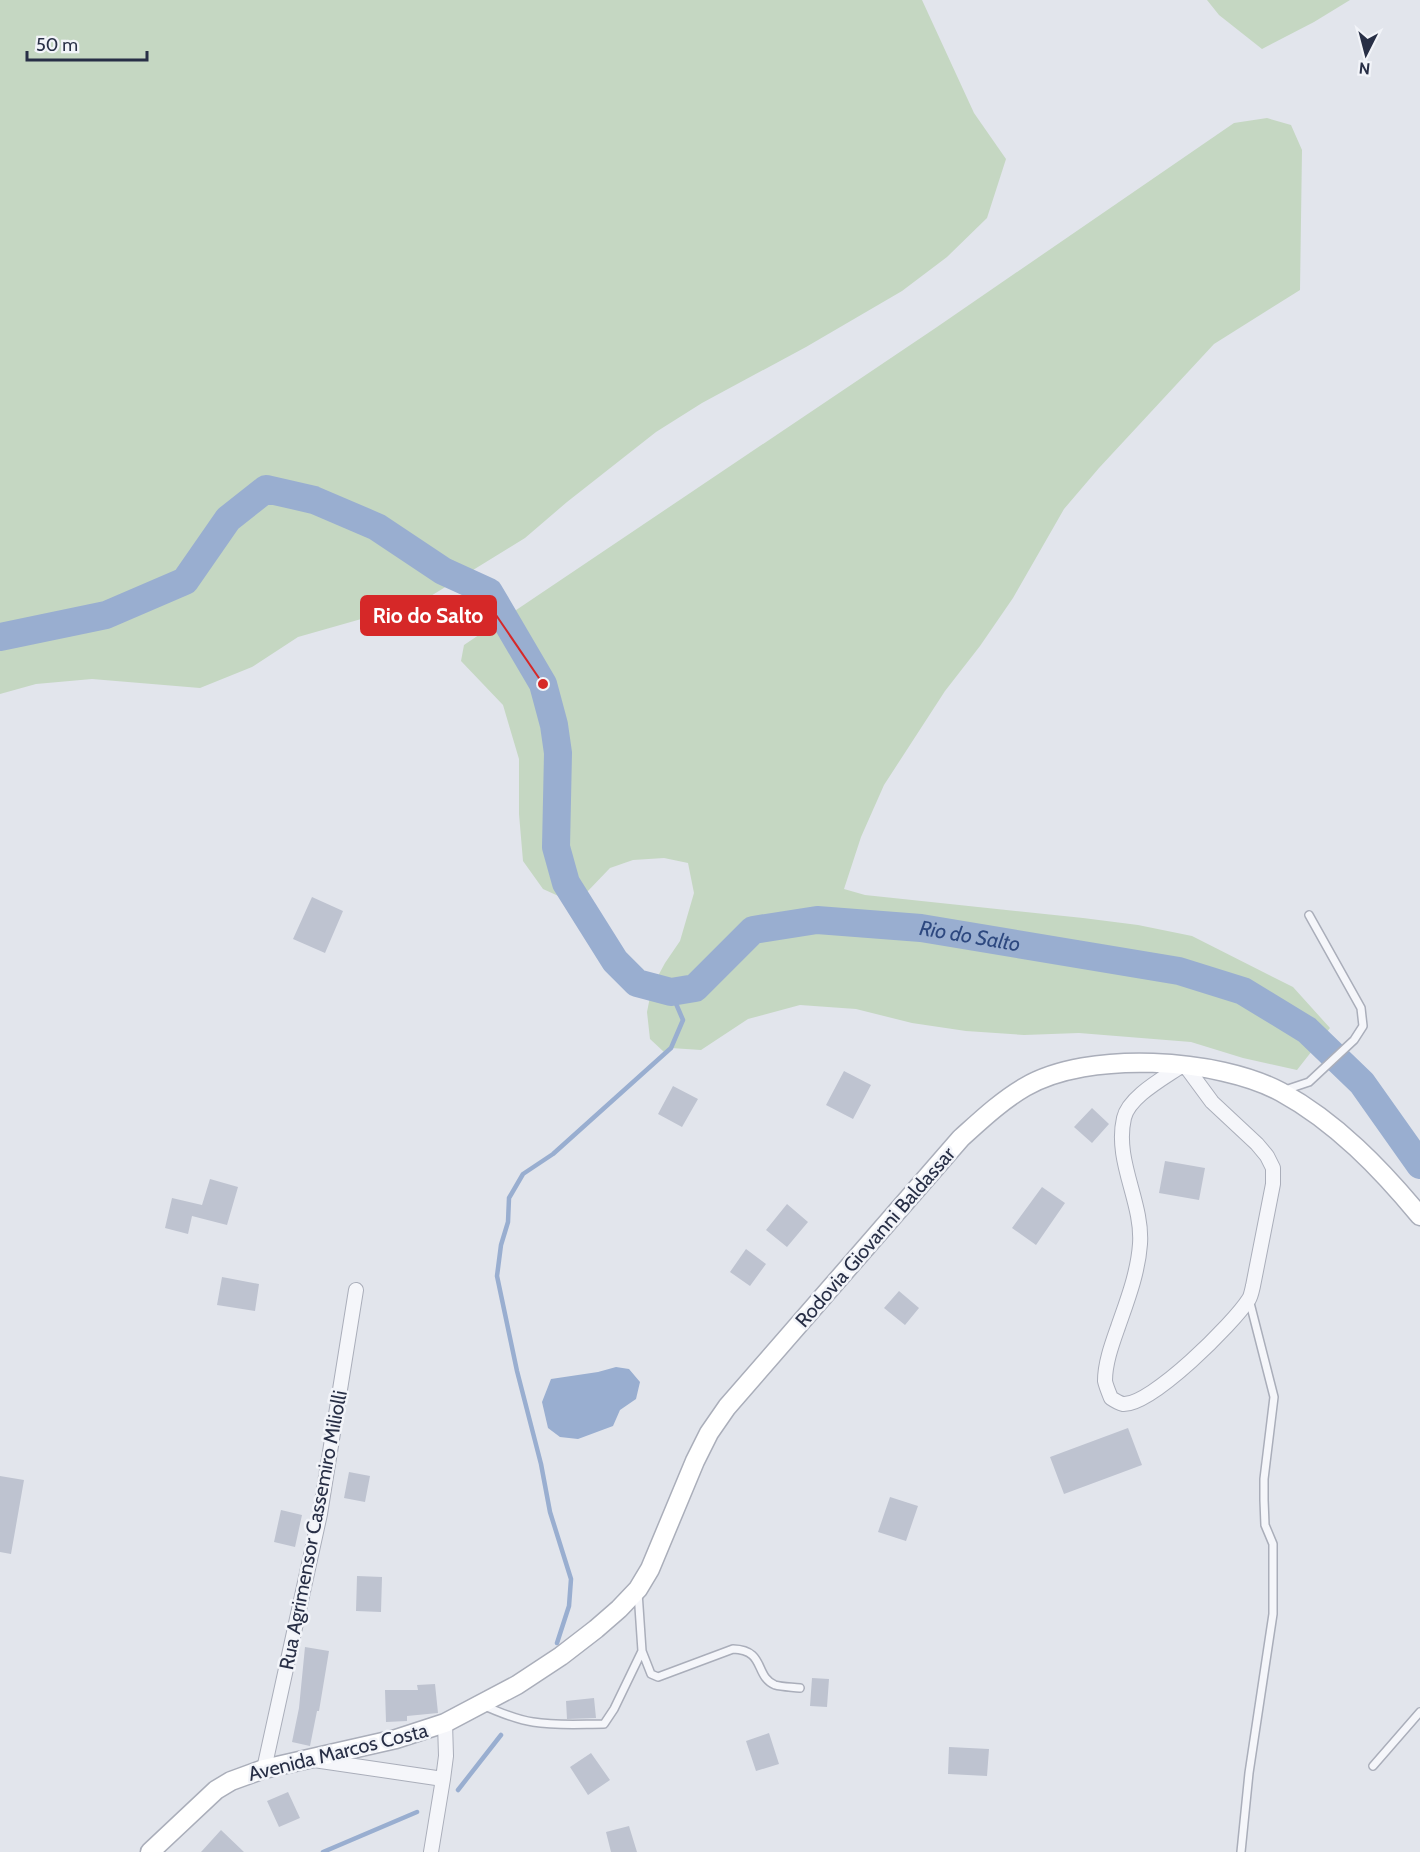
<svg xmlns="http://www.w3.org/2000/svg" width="1420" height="1852" viewBox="0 0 1420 1852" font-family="Cabin,sans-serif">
  <rect width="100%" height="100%" fill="#e2e5ec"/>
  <!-- green -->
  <path fill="#c5d7c2" d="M0,0H922L974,113L1006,159L987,218L947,257L902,291L806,347L702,403L656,432L567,502L525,538L421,602L298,637L252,667L200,688L92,679L36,684L0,694Z
    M1207,0H1350L1314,22L1262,49L1219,15Z
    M1267,118L1291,125L1302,150L1300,290L1214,344L1099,468L1064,509L1013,598L980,646L945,691L884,785L861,837L844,889L865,895L1083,918L1138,925L1192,936L1293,987L1330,1028L1297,1070L1243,1058L1191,1042L1079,1033L1024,1035L966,1031L912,1023L856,1009L800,1005L748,1019L701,1050L671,1048L664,1052L650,1039L647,1012L652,987L665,963L680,941L694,893L688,863L664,858L633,860L610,868L586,893L565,899L543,889L523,861L519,814V759L503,705L461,661L464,645L937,327L1234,123Z"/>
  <!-- water -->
  <path fill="#99aed0" d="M616,1367L629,1369L640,1382L636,1399L620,1410L613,1426L578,1439L560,1437L548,1428L542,1402L551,1379L598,1372Z"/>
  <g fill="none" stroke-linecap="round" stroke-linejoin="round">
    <!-- stream -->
    <path stroke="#99aed0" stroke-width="4.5" d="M557,1643L569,1606L571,1579L550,1512L541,1464L517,1371L497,1276L501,1245L508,1222L509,1198L523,1174L553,1154L671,1048L683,1020L671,992
      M458,1790L501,1735
      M323,1852L417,1812"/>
    <!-- river -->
    <path stroke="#99aed0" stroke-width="28" id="s1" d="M0,637L106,615L185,581L228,519L266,489L314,500L377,527L443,571L489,592L543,684L554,725L558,753L556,847L566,883L615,961L637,983L671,992L695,988L753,930L817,920L921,928L1179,971L1243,991L1307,1030L1362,1083L1420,1165"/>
  </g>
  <!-- building -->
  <path fill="#bec3d0" d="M312,897L343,911L325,953L293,939Z
    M844,1071L871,1085L853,1119L826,1105Z
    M673,1086L698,1099L682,1127L658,1114Z
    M1092,1108L1109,1124L1092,1143L1074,1127Z
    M1165,1161L1205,1168L1199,1200L1159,1193Z
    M210,1179L238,1187L227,1225L192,1216L188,1234L165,1228L172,1198L202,1205Z
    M1042,1187L1065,1203L1036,1245L1012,1228Z
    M787,1204L808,1222L787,1247L766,1230Z
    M746,1249L766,1264L750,1286L730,1272Z
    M222,1277L259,1284L255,1311L217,1305Z
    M899,1291L919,1308L905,1325L884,1308Z
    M1128,1428L1142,1465L1064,1494L1050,1457Z
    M349,1472L370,1476L365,1502L344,1498Z
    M0,1476L24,1480L11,1554L0,1552Z
    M890,1497L918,1506L906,1541L878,1532Z
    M281,1510L302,1515L295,1547L274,1542Z
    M357,1576L382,1577L381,1612L356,1611Z
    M305,1647L329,1651L319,1711H317L310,1746L292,1742L299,1708Z
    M812,1678L829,1679L827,1707L810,1706Z
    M435,1684L438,1713L407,1716V1721L386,1722L385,1690H418L417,1685Z
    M594,1698L596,1718L567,1719L566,1701Z
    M769,1733L779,1764L756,1771L746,1741Z
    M949,1747L989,1749L987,1776L948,1774Z
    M591,1753L610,1780L588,1795L570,1767Z
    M288,1792L300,1818L279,1827L267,1801Z
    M629,1826L637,1852H611L606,1832Z
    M221,1830L244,1852H201Z"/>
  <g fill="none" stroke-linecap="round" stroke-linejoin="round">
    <defs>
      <path id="lane" d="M1285,1090L1309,1082L1354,1040L1363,1026L1361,1008L1309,915
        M638,1592L642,1651L651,1674L658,1677L733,1649C766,1650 754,1676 775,1685C782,1687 792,1687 800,1688
        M484,1706C500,1712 516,1720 533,1722C557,1726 581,1724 604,1724L614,1709L642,1651
        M1373,1766L1420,1712
        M1241,1852L1249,1773L1273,1614V1544L1265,1525L1264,1500V1479L1274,1397L1249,1299"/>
      <path id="street" d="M1184,1064L1212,1102L1257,1144L1267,1156L1273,1168V1184L1253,1286C1252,1290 1251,1296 1249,1299C1234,1323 1151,1406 1123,1404C1119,1403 1114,1400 1111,1398C1109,1393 1106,1386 1105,1381C1105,1363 1112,1344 1118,1327C1127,1301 1138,1273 1140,1244C1143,1202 1114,1161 1124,1118C1129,1096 1166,1077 1184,1064Z
        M314,1760L443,1779
        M264,1769L320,1514L356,1290
        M431,1852L443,1779L446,1756L445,1723"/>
      <path id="secondary" d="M150,1852L216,1790L231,1781L264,1769L396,1739L445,1723L517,1685L561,1656L596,1629L619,1609L638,1589L650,1569L695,1461L709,1433L727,1407L961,1138C981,1120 1001,1101 1025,1087C1088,1050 1218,1058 1281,1092C1336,1122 1381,1169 1420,1216"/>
    </defs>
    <!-- lane casing -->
    <use href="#lane" stroke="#aaaeba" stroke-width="10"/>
    <!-- street casing -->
    <use href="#street" stroke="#aaaeba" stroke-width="16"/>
    <!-- secondary casing -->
    <use href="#secondary" stroke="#aaaeba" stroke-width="21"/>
    <!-- lane -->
    <use href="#lane" stroke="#f5f6fa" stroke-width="7"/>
    <!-- street -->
    <use href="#street" stroke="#f5f6fa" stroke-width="14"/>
    <!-- secondary -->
    <use href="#secondary" stroke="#fff" stroke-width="18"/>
  </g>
  <g text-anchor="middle" stroke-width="5" stroke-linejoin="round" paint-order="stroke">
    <!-- street labels -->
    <g font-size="20" fill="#282f46" stroke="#f2f4f9">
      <text transform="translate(875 1237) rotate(-49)" y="7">Rodovia Giovanni Baldassar</text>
      <text transform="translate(313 1530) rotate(-79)" y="7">Rua Agrimensor Cassemiro Miliolli</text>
      <text transform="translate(338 1752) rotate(-14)" y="7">Avenida Marcos Costa</text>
    </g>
    <!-- water labels -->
    <g font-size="21" font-style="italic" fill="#2d487f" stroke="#f2f4f9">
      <text dy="7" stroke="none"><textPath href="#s1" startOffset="1358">Rio do Salto</textPath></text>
    </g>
  </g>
  <!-- callouts -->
  <path fill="none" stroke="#d62828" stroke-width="2" d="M543 684L496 615"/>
  <circle fill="#d62828" stroke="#f2f4f9" stroke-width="2" cx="543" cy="684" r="6"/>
  <rect fill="#d62828" stroke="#d62828" stroke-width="2" x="361" y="596" width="135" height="39" rx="6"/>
  <g font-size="21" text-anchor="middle" font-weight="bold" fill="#fff">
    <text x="428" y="623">Rio do Salto</text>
  </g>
  <!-- north arrow -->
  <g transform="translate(1366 54) rotate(186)" stroke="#f2f4f9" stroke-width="4.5" paint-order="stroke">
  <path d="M0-4.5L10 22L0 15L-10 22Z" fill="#282f46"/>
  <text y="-9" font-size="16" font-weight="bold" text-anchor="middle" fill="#282f46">N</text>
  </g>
  <!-- scale -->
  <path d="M27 51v9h120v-9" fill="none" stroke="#282f46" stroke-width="3"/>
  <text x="36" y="51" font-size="18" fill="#282f46" stroke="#f2f4f9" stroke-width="4.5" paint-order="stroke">50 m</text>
</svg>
